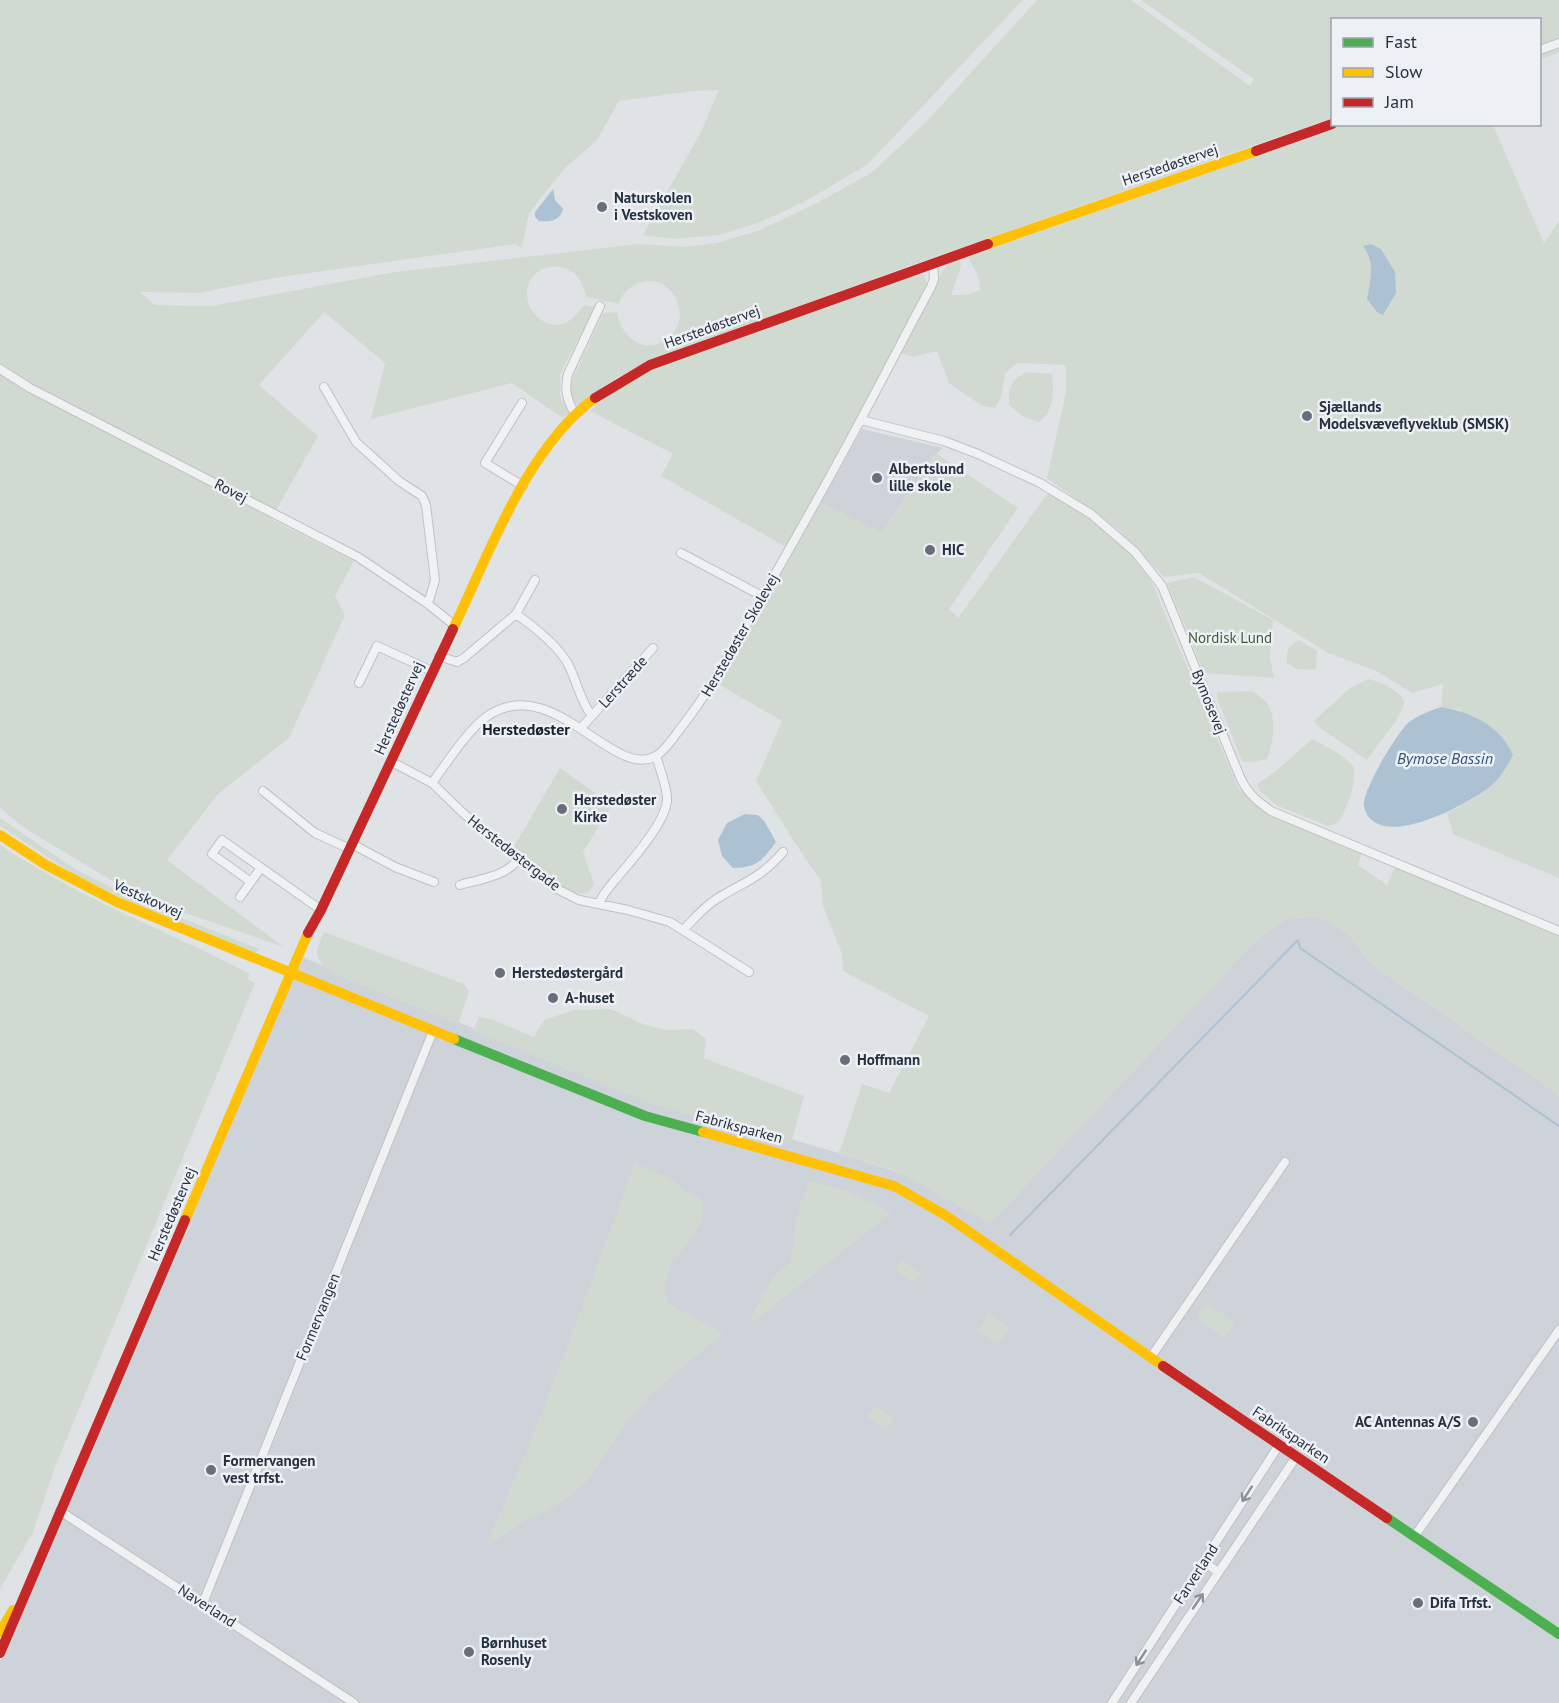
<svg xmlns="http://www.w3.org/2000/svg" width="1559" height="1703" viewBox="0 0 1559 1703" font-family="'PT Sans',sans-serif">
  <rect width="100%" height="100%" fill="#e0e3e6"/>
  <!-- built -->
  <path fill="#ced3d9" d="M862,429L943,448L936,454L882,533L821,503Z
    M1319,916L1349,935L1370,963L1559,1095V1703H0V1661L295,954L455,1021L657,1101L839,1153L906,1175L1256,941L1285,919Z"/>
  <!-- green -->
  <path fill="#d1dad0" d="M0,0H1023L868,164L806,201L758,223L719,235L674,239L643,235L701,132L719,90L694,91L619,101L597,140L566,167L529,213L522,248L515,244L274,278L199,293L140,292L155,305L211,306L395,272L638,244L684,247L717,243L760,230L813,205L871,173L926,122L1037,0H1131L1250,86L1254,79L1141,0H1559V52L1540,60V20H1332V118L912,265L906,250L911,265L648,362L614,379L578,406L570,395L572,380L603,313L617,312C620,333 639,354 662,342C701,321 669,264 633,286C626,290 621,296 619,304L586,297C579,250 519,262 528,301C530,312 539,320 549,324C566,329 575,316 584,305L595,307L560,374V396L570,415L561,417L512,383L371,419L385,363L324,312L259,385L318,436L271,519L354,561L335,596L345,615L289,738L218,794L167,860L284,947L139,897L26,829L0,808Z
    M1342,125H1493L1544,243L1559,221V878L1453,834L1447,813L1475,798L1460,710L1441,707L1443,684L1412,693L1376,671L1328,653L1199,573L1164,577L1118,529L1047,478L1066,392V365L1017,363L1005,374L1001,397L995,408L982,406L949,383L937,351L912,357L899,352L933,286L948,263L959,258L961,266L951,295H966L980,290C980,274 973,268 967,255L985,251Z
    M915,274L924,275L927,284L854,423L786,547L661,476L673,454L590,411L614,388L652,369Z
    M1026,372L1052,374C1054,392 1054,411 1039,422L1022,416L1009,405C1009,385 1010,382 1026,372Z
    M937,454L1018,508L949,609L958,618L1047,494L1053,495C1065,504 1077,510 1089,518C1117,538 1150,566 1159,600L1239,790L1362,851L1358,865L1387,885L1396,866L1559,934V1095L1370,963L1349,935L1318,916L1285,919L1256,941L990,1224L930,1189L893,1170L839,1153L862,1084L889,1093L929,1016L843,971L842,954L823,906L821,881L795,843L756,781L782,721L718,684L821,503L882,533Z
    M1194,577L1273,620L1270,658L1274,678L1204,673L1167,583Z
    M1299,640L1317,651L1316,670L1297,669L1287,663C1286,651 1288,645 1299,640Z
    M1369,679C1382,683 1399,689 1405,702L1397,719L1367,760L1320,728L1314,721L1351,687Z
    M1251,691C1255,693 1260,696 1263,699C1278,712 1274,742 1267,759L1253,762L1242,761L1218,701L1217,692Z
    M1312,739L1338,753L1354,766C1355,791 1349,802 1338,823L1328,826L1276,805L1260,791L1257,784L1276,771Z
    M560,768L612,805L583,852L594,883C586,917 526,858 513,848Z
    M0,818L75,869L132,898L259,949L256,953L130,902L72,873L0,826Z
    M0,844C13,855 29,863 43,871C110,911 182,938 250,974L247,979L255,983L55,1467L33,1532L0,1589Z
    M324,932L464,984L469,991L458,1024L331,973C313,956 314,954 324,932Z
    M611,1009L643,1024L666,1030L693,1029L706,1039L704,1058L804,1096L792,1140L704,1119L655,1105L473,1031L479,1017L491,1019L534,1037L544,1020L574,1010Z
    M635,1163L676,1181L683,1190L702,1199C702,1205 704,1213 702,1218C691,1250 656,1262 668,1304L723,1333L655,1391L632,1415L587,1481L569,1497L557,1506L520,1523L485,1547C542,1422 587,1291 635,1163Z
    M809,1181C838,1186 866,1198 891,1213L754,1321L750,1318L774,1277L791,1261L796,1216Z
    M902,1260L920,1273L913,1283L895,1270Z
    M1206,1303L1235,1322L1224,1337L1197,1318Z
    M988,1314L1009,1328L998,1344L978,1331Z
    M875,1406L893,1418L886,1429L867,1416Z"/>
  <!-- water -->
  <path fill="#acc2d3" d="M553,189L555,200L563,209C560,221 550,222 539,221L535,217V212Z
    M1371,244L1381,249L1395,272L1396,293L1383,315L1377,312L1367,299C1370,281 1376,262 1363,246Z
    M1441,707C1471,712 1501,726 1513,755C1507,766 1501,777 1492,785C1470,803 1390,847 1368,816C1366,813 1363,806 1364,803C1365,786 1396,735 1408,723C1418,715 1430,711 1441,707Z
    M745,814L758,815L765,822L776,842C761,862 757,867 733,868L722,856L718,840L727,823Z"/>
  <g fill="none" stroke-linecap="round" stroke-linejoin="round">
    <!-- stream -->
    <path stroke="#acc2d3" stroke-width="2" d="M1010,1235L1298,940L1300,948L1559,1126"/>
    <defs>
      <path id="street" d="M1540,50L1559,43
        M0,369L30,388L358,557L428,604L454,625
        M324,387L356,442L399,481L422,496L426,505L435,580L428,604
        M522,403L485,463L523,486
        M575,414C567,400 564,390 568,374L600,306
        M861,420L944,441L978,454L1040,483L1091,514L1135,552L1162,586L1240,777C1247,793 1257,801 1271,811L1559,931
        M681,553L762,596
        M516,614C533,626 558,646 568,664C577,681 580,701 592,716
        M439,656L457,662L464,658L516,614L535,580
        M359,683L377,646L432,671
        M581,728L653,648
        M392,762L432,783L463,813L555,888L579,900L628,910L670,922L749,972
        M432,783C446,764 468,730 486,717C552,670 613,781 656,756C666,750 673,738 680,729C710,691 733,649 757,606C792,544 828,482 861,419C885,375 907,331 931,287L934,279L933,264
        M263,791L315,833L350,849
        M352,844L395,867L434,882
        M251,882L212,854L222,840L321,910
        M460,885C480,879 504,877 518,860
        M240,897L261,868
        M599,904C603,892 613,883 621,873C634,858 669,818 667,797C666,784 660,769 656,756
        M684,929C694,919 703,908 715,900C743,882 760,879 783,852
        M1151,1357L1285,1162
        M60,1511L354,1703
        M1414,1537L1559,1330
        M1204,1562L1218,1572
        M203,1603L433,1031
        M1112,1703L1279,1445
        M1131,1703L1296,1457"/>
    </defs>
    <!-- street casing -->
    <use href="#street" stroke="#bec1c4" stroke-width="10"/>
    <!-- street -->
    <use href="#street" stroke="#f0f1f2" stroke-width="8"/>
    <!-- fast -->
    <path stroke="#4caf50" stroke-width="10" d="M454,1039L645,1116L703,1132
      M1387,1518L1559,1634"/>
    <!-- slow -->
    <path stroke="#ffc107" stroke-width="10" d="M988,244L1256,151
      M453,629C488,556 527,447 595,398
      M0,835L46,865L117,902L454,1039
      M703,1132L894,1186L945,1215L1163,1366
      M185,1220L308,933
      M0,1632L13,1610"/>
    <!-- jam -->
    <path stroke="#c62828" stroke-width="10" d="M1256,151L1332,124
      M595,398L650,365L988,244
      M308,933L321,910L453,629
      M1163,1366L1387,1518
      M0,1653L185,1220"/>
  </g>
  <!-- one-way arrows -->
  <defs><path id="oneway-shaft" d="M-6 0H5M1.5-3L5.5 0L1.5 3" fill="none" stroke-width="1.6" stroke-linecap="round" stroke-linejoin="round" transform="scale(1.5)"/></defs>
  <g stroke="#8b9199">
    <use href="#oneway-shaft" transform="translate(1247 1494) rotate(123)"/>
    <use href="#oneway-shaft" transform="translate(1198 1601) rotate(-56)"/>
    <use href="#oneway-shaft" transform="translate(1141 1658) rotate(123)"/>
  </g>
  <!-- markers -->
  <g fill="#676f7a" stroke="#edf1f6" stroke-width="2">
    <circle cx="602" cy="207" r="6"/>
    <circle cx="1307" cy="416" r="6"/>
    <circle cx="877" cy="478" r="6"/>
    <circle cx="930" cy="550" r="6"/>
    <circle cx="562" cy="809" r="6"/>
    <circle cx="500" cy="973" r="6"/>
    <circle cx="553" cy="998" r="6"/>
    <circle cx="845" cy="1060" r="6"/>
    <circle cx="1473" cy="1422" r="6"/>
    <circle cx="211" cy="1470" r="6"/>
    <circle cx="1418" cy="1603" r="6"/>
    <circle cx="469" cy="1652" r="6"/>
  </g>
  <g text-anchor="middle" stroke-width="5" stroke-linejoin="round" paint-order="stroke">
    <!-- street labels -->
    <g font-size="15" fill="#263140" stroke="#edf1f6">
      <text transform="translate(1170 165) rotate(-19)" y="5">Herstedøstervej</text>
      <text transform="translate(712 327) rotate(-20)" y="5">Herstedøstervej</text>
      <text transform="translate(231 491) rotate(27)" y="5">Rovej</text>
      <text transform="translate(740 635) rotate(-60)" y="5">Herstedøster Skolevej</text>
      <text transform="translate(623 682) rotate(-48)" y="5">Lerstræde</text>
      <text transform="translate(1209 702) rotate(68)" y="5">Bymosevej</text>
      <text transform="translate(399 708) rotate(-66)" y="5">Herstedøstervej</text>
      <text transform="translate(514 853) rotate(38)" y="5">Herstedøstergade</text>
      <text transform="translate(148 899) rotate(24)" y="5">Vestskovvej</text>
      <text transform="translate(739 1127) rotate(15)" y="5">Fabriksparken</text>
      <text transform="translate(172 1214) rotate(-67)" y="5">Herstedøstervej</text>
      <text transform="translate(318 1317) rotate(-68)" y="5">Formervangen</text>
      <text transform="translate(1291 1435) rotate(34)" y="5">Fabriksparken</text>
      <text transform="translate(1196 1574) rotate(-57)" y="5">Farverland</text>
      <text transform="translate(207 1606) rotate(33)" y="5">Naverland</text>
    </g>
    <!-- poi labels -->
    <g font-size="15" font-weight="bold" fill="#263140" stroke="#edf1f6" text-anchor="start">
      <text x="614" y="203">Naturskolen<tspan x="614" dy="17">i Vestskoven</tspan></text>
      <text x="1319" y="412">Sjællands<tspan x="1319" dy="17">Modelsvæveflyveklub (SMSK)</tspan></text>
      <text x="889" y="474">Albertslund<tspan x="889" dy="17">lille skole</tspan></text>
      <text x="942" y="555">HIC</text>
      <text x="574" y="805">Herstedøster<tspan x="574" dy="17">Kirke</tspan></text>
      <text x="512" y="978">Herstedøstergård</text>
      <text x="565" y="1003">A-huset</text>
      <text x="857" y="1065">Hoffmann</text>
      <text x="1461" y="1427" text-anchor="end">AC Antennas A/S</text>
      <text x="223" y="1466">Formervangen<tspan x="223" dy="17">vest trfst.</tspan></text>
      <text x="1430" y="1608">Difa Trfst.</text>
      <text x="481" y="1648">Børnhuset<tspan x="481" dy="17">Rosenly</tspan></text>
    </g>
    <!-- park labels -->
    <g font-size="15" fill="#3e5c33" stroke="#edf1f6">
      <text x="1230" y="643">Nordisk Lund</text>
    </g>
    <!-- neighbourhood labels -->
    <g font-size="16" font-weight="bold" fill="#182230" stroke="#edf1f6">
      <text x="526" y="735">Herstedøster</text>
    </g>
    <!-- water labels -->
    <g font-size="16" font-style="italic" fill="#2e5476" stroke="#edf1f6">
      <text x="1445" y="764">Bymose Bassin</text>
    </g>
  </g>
  <!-- legend -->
  <rect x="1331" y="18" width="210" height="108" fill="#edf1f6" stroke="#9da4ad" stroke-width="1.5"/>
  <rect x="1343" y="38" width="30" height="9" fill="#4caf50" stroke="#9da4ad" stroke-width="1.5"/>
  <text x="1385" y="48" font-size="18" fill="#263140">Fast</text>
  <rect x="1343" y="68" width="30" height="9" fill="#ffc107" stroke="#9da4ad" stroke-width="1.5"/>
  <text x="1385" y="78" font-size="18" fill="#263140">Slow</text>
  <rect x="1343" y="98" width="30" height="9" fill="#c62828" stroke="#9da4ad" stroke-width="1.5"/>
  <text x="1385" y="108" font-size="18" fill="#263140">Jam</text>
</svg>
